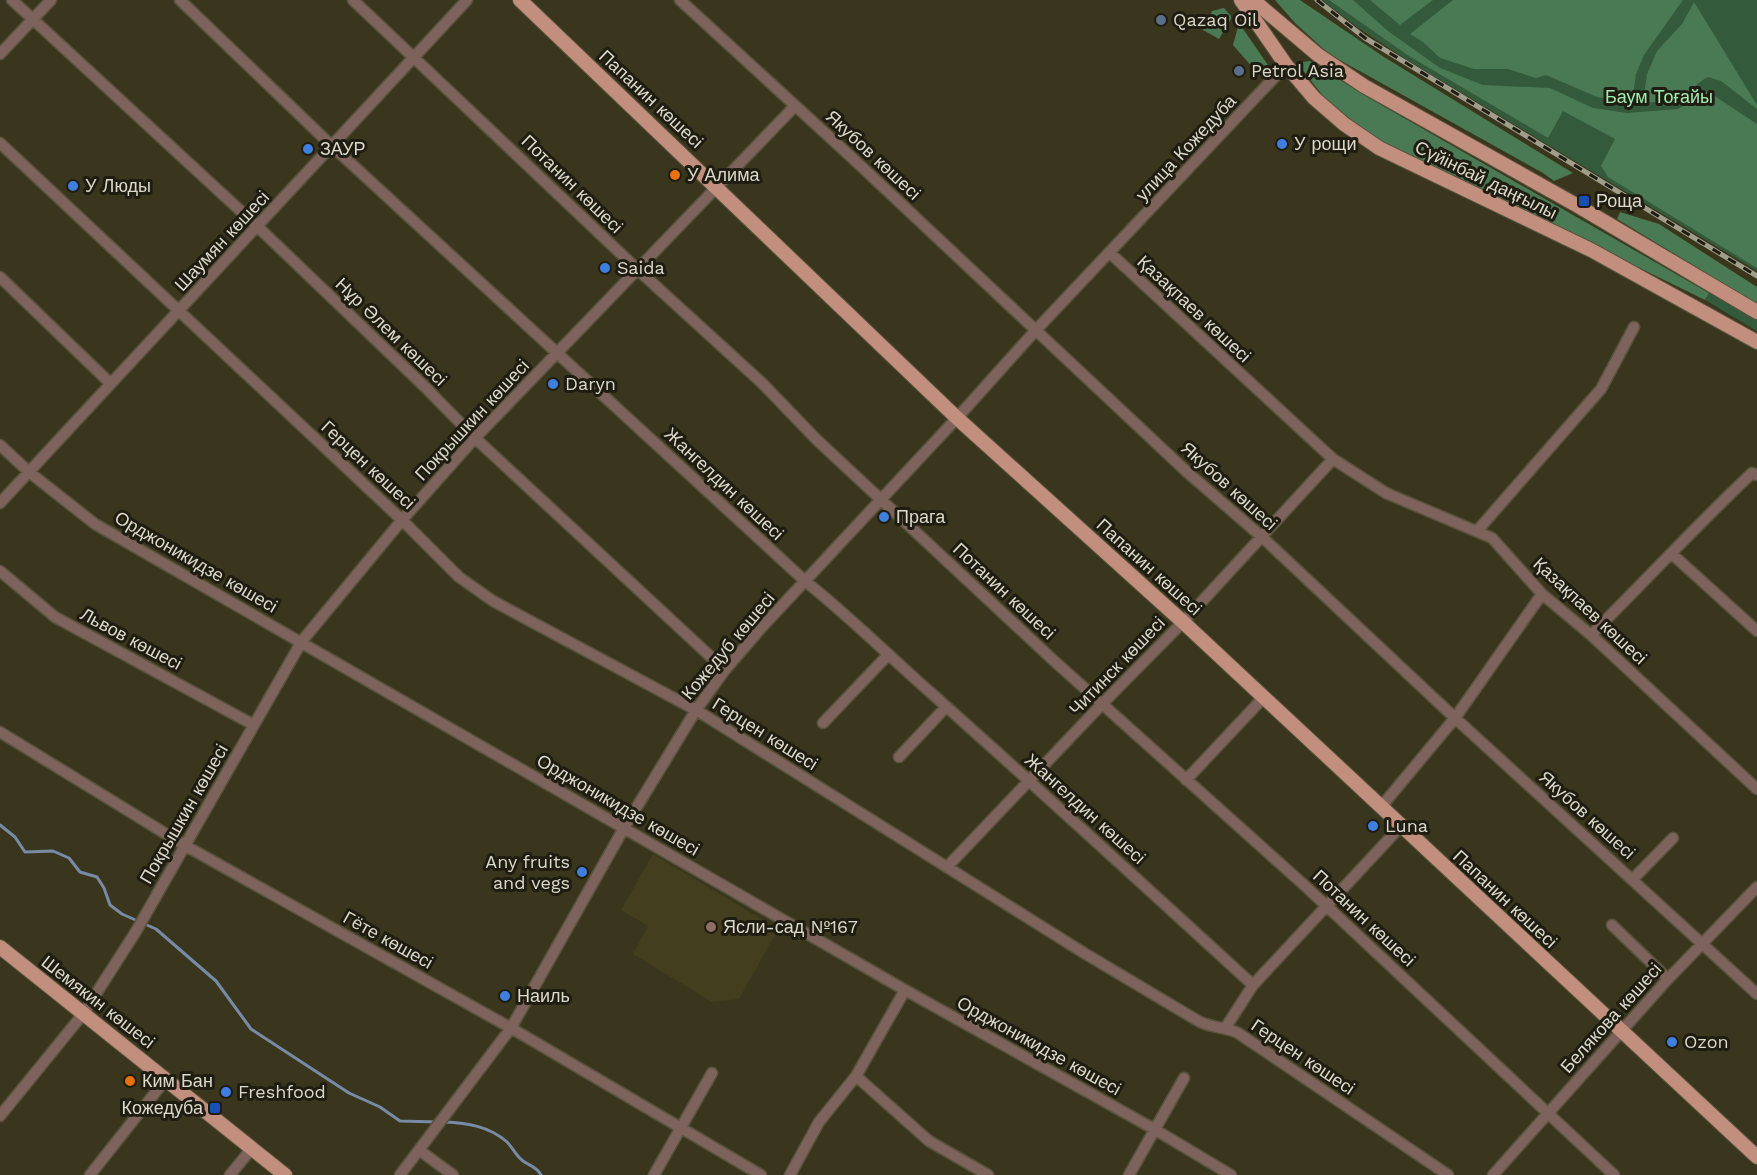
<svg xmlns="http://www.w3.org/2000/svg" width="1757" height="1175" font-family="'Work Sans',sans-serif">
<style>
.built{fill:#433e1d}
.green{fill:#345a3c}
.forest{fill:#497a53}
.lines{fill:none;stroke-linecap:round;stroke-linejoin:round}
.stream{stroke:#778ba7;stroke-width:3}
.minor-casing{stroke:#57533c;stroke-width:13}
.major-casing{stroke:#57533c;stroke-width:16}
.minor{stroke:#7d635b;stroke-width:10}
.major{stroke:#c28e7e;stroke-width:14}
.rail-casing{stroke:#a09e8b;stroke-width:5}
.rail{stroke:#1f1d12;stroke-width:3;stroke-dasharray:9;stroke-linecap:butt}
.service-dot{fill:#5c6f8a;stroke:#1f1d12;stroke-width:2}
.shop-dot{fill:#3f7fe0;stroke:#1f1d12;stroke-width:2}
.food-dot{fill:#e8710a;stroke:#1f1d12;stroke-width:2}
.transit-dot{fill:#1a4fb4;stroke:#1f1d12;stroke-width:2}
.education-dot{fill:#8d6e63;stroke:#1f1d12;stroke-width:2}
.labels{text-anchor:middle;stroke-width:6;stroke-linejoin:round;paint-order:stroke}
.poi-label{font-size:18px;fill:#dbd9ca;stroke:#1f1d12;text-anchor:start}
.park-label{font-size:18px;fill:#a1ebaf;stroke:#1f1d12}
.street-label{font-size:18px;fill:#dbd9ca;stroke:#1f1d12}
</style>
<rect width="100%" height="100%" fill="#3a361d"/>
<!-- built -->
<path class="built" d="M653,854L778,929L739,999L712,1002L633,954L648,926L621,910Z"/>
<!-- green -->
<path class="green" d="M1322,0H1757V271L1407,60L1357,27Z
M1709,293L1757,320V331L1705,300Z"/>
<!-- forest -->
<path class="forest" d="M1275,0H1300L1384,57L1573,173L1554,181L1543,173L1329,54L1295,23Z
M1329,0H1353L1388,31L1440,68L1483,85L1550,88L1593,108L1627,113L1678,109L1707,91L1757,124V268L1608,177L1601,166L1615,139L1563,111L1548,138L1409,56Z
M1370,0H1433L1400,25Z
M1453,0H1683L1644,55L1636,74L1632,103L1597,97L1546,75L1536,78L1508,69H1474L1440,58L1423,42L1410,34Z
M1694,2L1757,105V109L1721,81L1708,77C1698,82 1691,91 1681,96C1669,102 1655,102 1643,103L1647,74L1657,51L1682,24Z
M1224,8L1231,16V19L1219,39L1203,30L1212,11Z
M1239,23L1270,68L1260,76L1233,45Z
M1310,61L1364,95L1709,293L1705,300L1372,137L1324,97L1301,68L1303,62Z
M1620,212L1659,224L1757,287V304L1617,219Z"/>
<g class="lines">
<!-- stream -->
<path class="stream" d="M0,825L15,837L25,852L53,851L69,858L80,872L97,877L104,888L110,905L122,914L156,929L216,981L251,1029L349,1093L380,1107L400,1121L437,1122
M444,1122C467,1123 489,1126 507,1142C513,1148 516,1156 523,1161C530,1166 537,1167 541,1175"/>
<!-- minor casing -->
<g class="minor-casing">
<path id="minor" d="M12,0L258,227L426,388L475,438L725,670
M180,0L332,146L805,581C849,616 888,655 930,692C1039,789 1146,887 1253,985
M353,0L637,269L762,383L817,440L1052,659L1303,884L1614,1175
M680,0L848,154L1187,472L1262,537L1455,718L1757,994
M0,54L51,0
M0,143L402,520L459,577L493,601L696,710L1084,953L1200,1022C1213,1028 1225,1027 1238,1033L1448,1175
M1110,253L1333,459L1386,493L1492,538L1542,594L1591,635L1757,789
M0,277L110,383
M0,445L29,472L95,524L905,990L1154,1129L1231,1175
M0,503L467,0
M1477,531L1601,389L1634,327
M1672,554L1757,631
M0,571L55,617L254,725
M1591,635C1645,581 1697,525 1752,473L1757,475
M823,723L888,655
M0,732L184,845L511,1028L761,1175
M899,757L946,707
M1186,780L1264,697
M1381,807L1455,718L1542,594
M947,867L1102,704L1183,622L1333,459
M1633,879L1673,838
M1612,925L1668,979
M1226,1027L1253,985L1401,826
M856,1076L929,1141L988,1175
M0,1116L83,1014L135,933L302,641L402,520L475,438L795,106
M419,1150L453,1175
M90,1175L166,1079
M230,1175L252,1148
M400,1175L511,1028L624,828L696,710L725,670L762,627L957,418L1036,330L1286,65
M654,1175L712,1073
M790,1175L819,1122L856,1076L905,990
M1129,1175L1184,1078
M1493,1175L1668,979L1757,887"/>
</g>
<!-- major casing -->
<g class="major-casing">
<path id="major" d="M520,0L957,418L1183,622L1757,1157
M1241,0L1286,65L1314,98L1344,124L1379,148L1591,250L1757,342
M1253,0L1318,55L1364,86L1578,206L1757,312
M0,947L285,1175"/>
</g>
<!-- minor -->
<use href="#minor" class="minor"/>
<!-- major -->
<use href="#major" class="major"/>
<!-- rail casing -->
<g class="rail-casing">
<path id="rail" d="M1317,0L1365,38L1757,276"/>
</g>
<!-- rail -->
<use href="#rail" class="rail"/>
</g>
<!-- markers -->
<g class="service-dot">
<circle cx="1161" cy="20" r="6"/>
<circle cx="1239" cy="71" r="6"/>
</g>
<g class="shop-dot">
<circle cx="1282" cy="144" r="6"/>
<circle cx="308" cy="149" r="6"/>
<circle cx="73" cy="186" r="6"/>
<circle cx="605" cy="268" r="6"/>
<circle cx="553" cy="384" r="6"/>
<circle cx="884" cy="517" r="6"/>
<circle cx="1373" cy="826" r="6"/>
<circle cx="582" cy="872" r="6"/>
<circle cx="505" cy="996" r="6"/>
<circle cx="1672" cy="1042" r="6"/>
<circle cx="226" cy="1092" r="6"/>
</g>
<g class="food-dot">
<circle cx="675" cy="175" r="6"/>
<circle cx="130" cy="1081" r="6"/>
</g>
<g class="transit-dot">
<rect x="1578" y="195" width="12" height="12" rx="3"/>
<rect x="209" y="1102" width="12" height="12" rx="3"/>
</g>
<circle class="education-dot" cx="711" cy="927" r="6"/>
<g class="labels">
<!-- poi labels -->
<g class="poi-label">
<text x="1173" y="26">Qazaq Oil</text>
<text x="1251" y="77">Petrol Asia</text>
<text x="1294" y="150">У рощи</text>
<text x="320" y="155">ЗАУР</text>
<text x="687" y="181">У Алима</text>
<text x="85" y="192">У Люды</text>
<text x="1596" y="207">Роща</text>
<text x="617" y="274">Saida</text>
<text x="565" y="390">Daryn</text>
<text x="896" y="523">Прага</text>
<text x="1385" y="832">Luna</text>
<text x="570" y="868" text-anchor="end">Any fruits<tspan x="570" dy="21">and vegs</tspan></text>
<text x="723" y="933">Ясли-сад №167</text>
<text x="517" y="1002">Наиль</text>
<text x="1684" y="1048">Ozon</text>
<text x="142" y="1087">Ким Бан</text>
<text x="238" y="1098">Freshfood</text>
<text x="203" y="1114" text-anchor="end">Кожедуба</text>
</g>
<!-- park labels -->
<g class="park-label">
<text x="1659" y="103">Баум Тоғайы</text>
</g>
<!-- street labels -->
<g class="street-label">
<text transform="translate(651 99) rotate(43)" y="6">Папанин көшесі</text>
<text transform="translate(1186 148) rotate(-47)" y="6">улица Кожедуба</text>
<text transform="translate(873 155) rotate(43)" y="6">Якубов көшесі</text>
<text transform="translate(1486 180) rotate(26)" y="6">Сүйінбай даңғылы</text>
<text transform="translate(572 184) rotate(44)" y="6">Потанин көшесі</text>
<text transform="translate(222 241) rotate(-47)" y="6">Шаумян көшесі</text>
<text transform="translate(1194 309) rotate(43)" y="6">Қазақпаев көшесі</text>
<text transform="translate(391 332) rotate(44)" y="6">Нұр Әлем көшесі</text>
<text transform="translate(472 420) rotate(-47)" y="6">Покрышкин көшесі</text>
<text transform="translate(368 465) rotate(43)" y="6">Герцен көшесі</text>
<text transform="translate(724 484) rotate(43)" y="6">Жангелдин көшесі</text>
<text transform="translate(1229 486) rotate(42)" y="6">Якубов көшесі</text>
<text transform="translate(196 562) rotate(30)" y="6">Орджоникидзе көшесі</text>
<text transform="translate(1149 567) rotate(42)" y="6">Папанин көшесі</text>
<text transform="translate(1004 591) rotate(43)" y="6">Потанин көшесі</text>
<text transform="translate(1590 611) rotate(43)" y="6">Қазақпаев көшесі</text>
<text transform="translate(131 639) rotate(28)" y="6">Львов көшесі</text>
<text transform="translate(728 646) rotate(-50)" y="6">Кожедуб көшесі</text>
<text transform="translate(1117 666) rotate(-46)" y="6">Читинск көшесі</text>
<text transform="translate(765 734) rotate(32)" y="6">Герцен көшесі</text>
<text transform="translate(618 805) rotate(30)" y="6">Орджоникидзе көшесі</text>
<text transform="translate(1085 809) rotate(42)" y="6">Жангелдин көшесі</text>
<text transform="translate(184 814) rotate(-60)" y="6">Покрышкин көшесі</text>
<text transform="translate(1587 815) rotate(42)" y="6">Якубов көшесі</text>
<text transform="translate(1505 899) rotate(43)" y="6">Папанин көшесі</text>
<text transform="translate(1364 918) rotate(43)" y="6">Потанин көшесі</text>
<text transform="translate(388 940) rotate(29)" y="6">Гёте көшесі</text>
<text transform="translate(98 1002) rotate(38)" y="6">Шемякин көшесі</text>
<text transform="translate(1611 1018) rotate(-48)" y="6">Белякова көшесі</text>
<text transform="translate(1039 1046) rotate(29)" y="6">Орджоникидзе көшесі</text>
<text transform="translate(1303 1057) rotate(34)" y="6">Герцен көшесі</text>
</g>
</g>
</svg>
